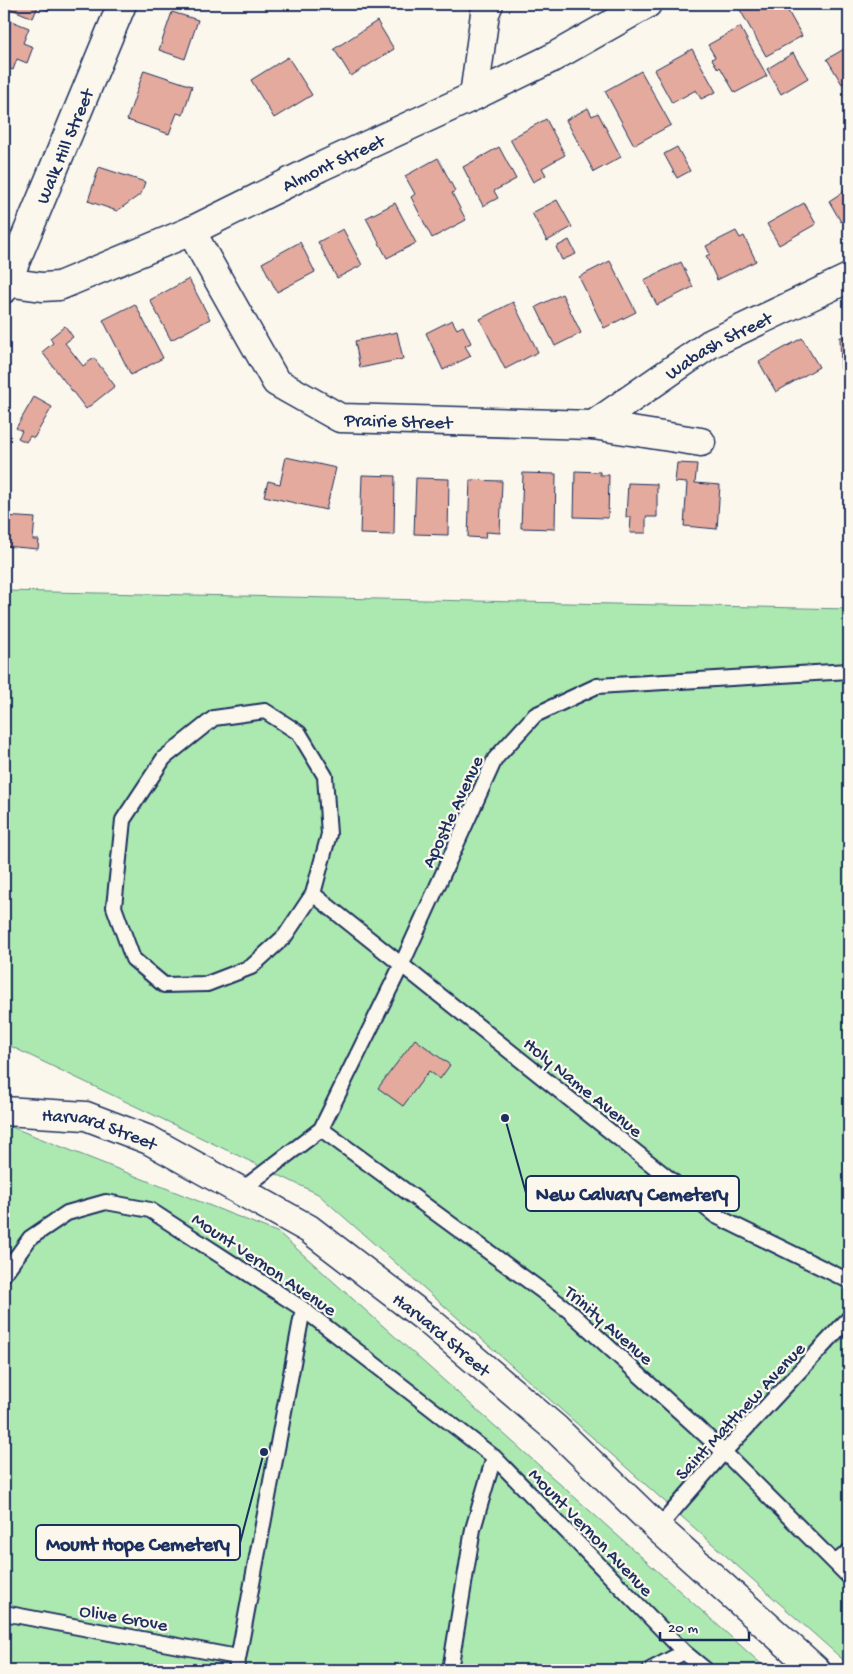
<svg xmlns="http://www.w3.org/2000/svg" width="853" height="1674" font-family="'Gochi Hand',sans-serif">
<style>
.green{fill:#ace9b0;stroke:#648c87}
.building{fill:#e3aa9d;stroke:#1b2f5e}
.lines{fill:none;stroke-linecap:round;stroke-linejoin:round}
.service-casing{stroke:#1b2f5e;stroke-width:18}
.minor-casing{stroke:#1b2f5e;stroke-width:31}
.tertiary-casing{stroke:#1b2f5e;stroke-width:31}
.secondary-casing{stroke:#1b2f5e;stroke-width:31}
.service{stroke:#fbf7ec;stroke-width:14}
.minor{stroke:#fbf7ec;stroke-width:28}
.tertiary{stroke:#fbf7ec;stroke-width:28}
.secondary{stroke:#fbf7ec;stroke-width:28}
.labels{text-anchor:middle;stroke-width:4.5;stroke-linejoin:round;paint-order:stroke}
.street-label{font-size:19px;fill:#1b2f5e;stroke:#fbf7ec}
.leader{fill:none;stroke:#1b2f5e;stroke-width:2}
.callout-dot{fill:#1b2f5e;stroke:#fbf7ec;stroke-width:2}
.callout{fill:#fbf7ec;stroke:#1b2f5e;stroke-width:2}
.callout-label{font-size:20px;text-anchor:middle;font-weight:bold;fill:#1b2f5e}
</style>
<rect width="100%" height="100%" fill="#fbf7ec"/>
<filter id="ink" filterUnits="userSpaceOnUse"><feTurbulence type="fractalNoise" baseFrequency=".02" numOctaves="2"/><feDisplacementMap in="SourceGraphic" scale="10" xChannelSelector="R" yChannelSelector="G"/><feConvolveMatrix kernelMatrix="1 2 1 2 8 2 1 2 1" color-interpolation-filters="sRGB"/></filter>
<g filter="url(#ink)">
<!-- green -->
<path class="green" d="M4,591L849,609V1665L318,1194L4,1043Z
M4,1124L279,1233L768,1670H4Z"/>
<!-- building -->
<path class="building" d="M4,4H50L48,10L38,6L33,18L4,6Z
M747,4H784L802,36L766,56L739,8Z
M172,12L198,20L185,59L159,50Z
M4,18L29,28L23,43L33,47L27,63L17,59L13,70L4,67Z
M377,21L394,49L351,76L334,49Z
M740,27L767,76L735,93L720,67L718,69L712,59L715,57L708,45Z
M692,49L716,92L701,99L696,90L672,103L654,70Z
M844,49L849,59V80L842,84L827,59Z
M793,53L808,78L781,94L767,69Z
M288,57L312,95L274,118L251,80Z
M144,70L192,86L183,115L177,113L169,134L127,120Z
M641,71L671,125L634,145L605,91Z
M4,104L11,107L4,122Z
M588,108L592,116L598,113L621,157L594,172L566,120Z
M546,119L565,155L542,168L546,175L533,182L510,139Z
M499,147L516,179L494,191L498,198L483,206L463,167Z
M677,147L690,171L677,178L664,154Z
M438,158L455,191L452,193L466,220L432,238L411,197L415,194L405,176Z
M99,167L145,182L141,194L117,211L88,201Z
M849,188V217L841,222L829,201Z
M557,200L572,227L547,241L532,213Z
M395,203L416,243L387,258L366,218Z
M804,203L816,224L779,245L767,224Z
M343,229L362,265L337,278L318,242Z
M736,231L740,238L744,236L756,261L717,280L706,256L710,254L706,246Z
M569,240L576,254L562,260L556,247Z
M300,242L315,272L277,292L262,263Z
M610,261L636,312L604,328L579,277Z
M681,262L693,287L657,305L644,280Z
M189,279L210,319L171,340L150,300Z
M562,294L581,333L555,346L536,307Z
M513,302L538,352L505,369L480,319Z
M135,304L163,358L131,375L103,320Z
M452,320L457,329L463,326L471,343L465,346L471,356L443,370L426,333Z
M65,326L73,337L65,343L83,366L94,358L115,386L86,409L42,352L53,343L50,338Z
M397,332L403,359L360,368L355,341Z
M840,337H849V369H841Z
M802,338L819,367L776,392L759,362Z
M34,397L52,407L34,438L30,436L26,442L18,438L22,431L16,428Z
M286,457L336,468L326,510L264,496L268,481L280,484Z
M677,463L697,464L695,483L720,485L717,529L684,526L687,483L675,482Z
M575,471L600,472V475H609L608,518L574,517Z
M523,473L556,474L555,529L521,528Z
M362,475L395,476L394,535L360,534Z
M416,478L449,479L448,535L414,534Z
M470,480L502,481L500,533L486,532L485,538L468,537Z
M628,483L657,484V517H646V533H630L631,517H626Z
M4,516L35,518L33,540H39L38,549L4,546Z
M415,1039L450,1065L440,1079L429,1071L403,1106L378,1088Z"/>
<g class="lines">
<!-- service casing -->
<g class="service-casing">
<path id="service" d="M265,711L299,733L325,776L329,834L313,894L285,936L251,967L207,984L164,985L133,959L114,907L123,820L164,758L214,718Z
M313,894L716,1216L849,1281
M321,1129L568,1310L724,1452L849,1577
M240,1191L321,1129L402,964L495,759L535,715L597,686L849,671
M4,1274L30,1238L67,1213L106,1202L150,1210L303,1309L494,1457L684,1652L706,1670
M658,1528L724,1452L849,1318
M835,1563L849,1551
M4,1613L237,1657
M236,1670L303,1309
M450,1670L473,1529L494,1457
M650,1670L684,1652"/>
</g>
<!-- minor casing -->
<g class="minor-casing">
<g id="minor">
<path d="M474,96L485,13L489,4"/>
<path id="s1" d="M191,231L276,382L340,418L593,425L701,442"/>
<path id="s2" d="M593,425L710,344L849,278"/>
</g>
</g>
<!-- tertiary casing -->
<g class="tertiary-casing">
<g id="tertiary">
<path id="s3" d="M6,282L42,287L59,286L191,231L320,167L474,96L550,59L647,4"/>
</g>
</g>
<!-- secondary casing -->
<g class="secondary-casing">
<g id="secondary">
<path id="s4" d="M4,289L122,4"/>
<path id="s5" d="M4,1111L86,1116L149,1140L309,1229L428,1320L556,1429L658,1528L816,1670"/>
</g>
</g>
<!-- service -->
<use href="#service" class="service"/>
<!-- minor -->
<use href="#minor" class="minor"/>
<!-- tertiary -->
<use href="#tertiary" class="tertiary"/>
<!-- secondary -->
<use href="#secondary" class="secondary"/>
</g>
</g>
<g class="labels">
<!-- street labels -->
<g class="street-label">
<text dy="7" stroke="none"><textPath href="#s4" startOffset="155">Walk Hill Street</textPath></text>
<text dy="7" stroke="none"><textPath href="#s3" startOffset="354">Almont Street</textPath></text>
<text dy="7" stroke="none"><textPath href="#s2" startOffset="149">Wabash Street</textPath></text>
<text dy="7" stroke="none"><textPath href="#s1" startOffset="305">Prairie Street</textPath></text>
<text transform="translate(451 811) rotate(-65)" y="7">Apostle Avenue</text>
<text transform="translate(584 1086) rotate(39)" y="7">Holy Name Avenue</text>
<text dy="7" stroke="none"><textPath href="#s5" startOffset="98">Harvard Street</textPath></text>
<text transform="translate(265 1263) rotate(34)" y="7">Mount Vernon Avenue</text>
<text transform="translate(610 1324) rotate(41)" y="7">Trinity Avenue</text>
<text dy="7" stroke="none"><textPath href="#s5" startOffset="502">Harvard Street</textPath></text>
<text transform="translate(739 1410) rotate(-47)" y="7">Saint Matthew Avenue</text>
<text transform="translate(592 1531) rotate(46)" y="7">Mount Vernon Avenue</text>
<text transform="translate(124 1616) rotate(10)" y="7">Olive Grove</text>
</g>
</g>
<!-- callouts -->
<path class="leader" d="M505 1118L526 1193M264 1452L240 1543"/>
<g class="callout-dot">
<circle cx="505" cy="1118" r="5"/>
<circle cx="264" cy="1452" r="5"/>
</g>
<g class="callout">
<rect x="526" y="1176" width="213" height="35" rx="5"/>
<rect x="36" y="1525" width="204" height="35" rx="5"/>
</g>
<g class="callout-label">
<text x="632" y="1200">New Calvary Cemetery</text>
<text x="138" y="1550">Mount Hope Cemetery</text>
</g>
<!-- margin -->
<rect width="853" height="1674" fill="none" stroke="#fbf7ec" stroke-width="20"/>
<rect x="10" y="10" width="833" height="1654" fill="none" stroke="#1b2f5e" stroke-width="2" filter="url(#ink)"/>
<!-- scale -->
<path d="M660 1632v8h89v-8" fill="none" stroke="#1b2f5e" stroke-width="2.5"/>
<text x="668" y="1632" font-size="15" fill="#1b2f5e" stroke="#fbf7ec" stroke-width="4" paint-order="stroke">20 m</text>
</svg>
